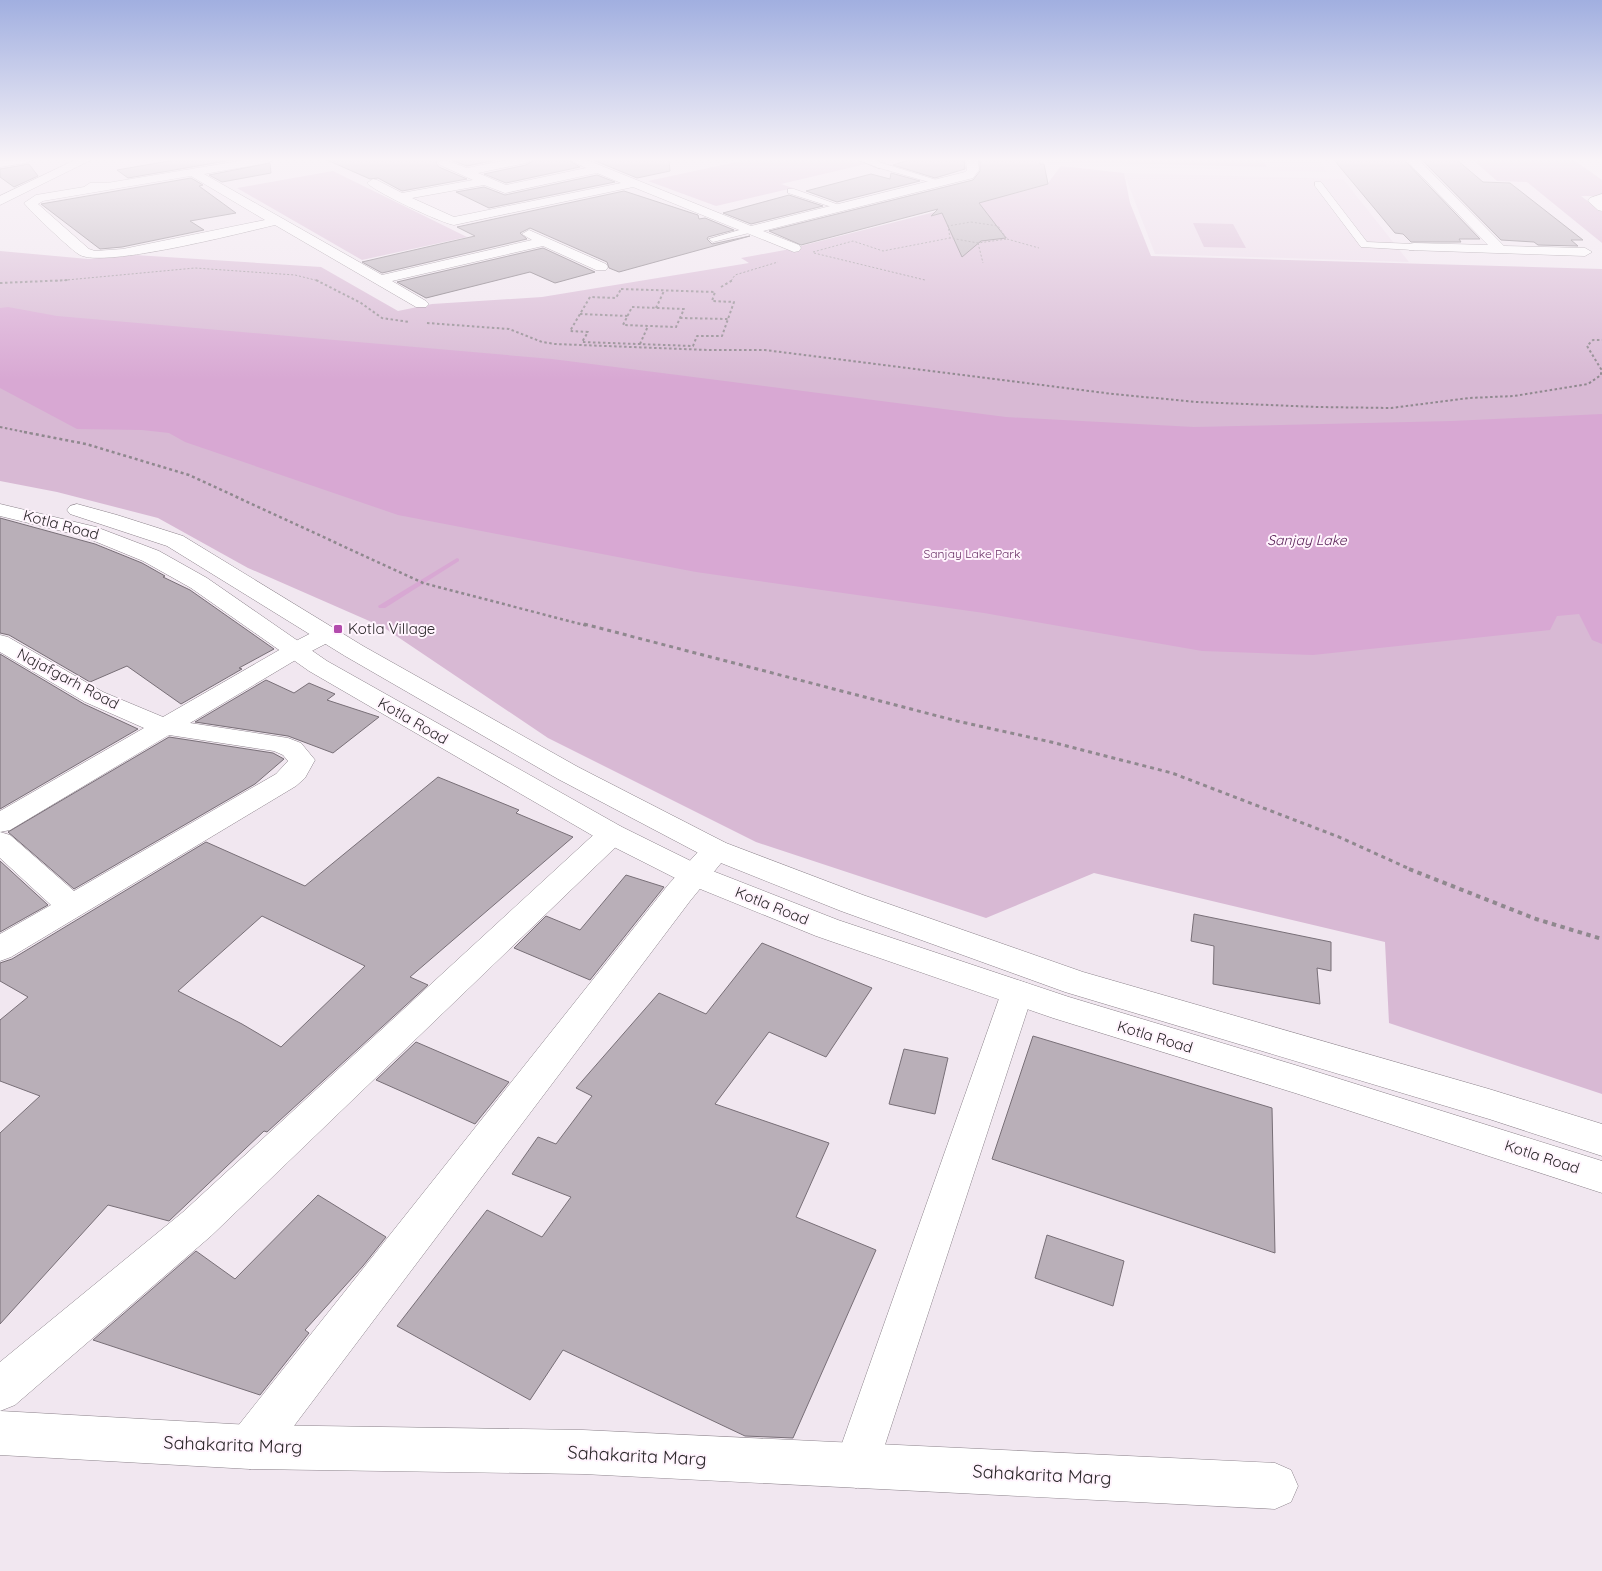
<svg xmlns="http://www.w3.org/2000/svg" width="1602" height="1571" font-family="Quicksand,sans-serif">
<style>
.built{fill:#ebdae9}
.green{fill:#d8b9d4}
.water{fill:#d8a8d3}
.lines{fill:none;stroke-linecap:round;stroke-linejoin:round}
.stream{fill:#d8a8d3;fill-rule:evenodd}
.building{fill:#b9afb8;stroke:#786f77;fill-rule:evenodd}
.service-casing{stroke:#8c838b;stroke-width:1}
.pedestrian-casing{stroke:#8c838b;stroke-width:2}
.minor-casing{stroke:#8c838b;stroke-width:1}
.tertiary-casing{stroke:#8c838b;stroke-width:1}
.secondary-casing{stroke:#8c838b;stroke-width:1}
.path-far4{stroke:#8f888e;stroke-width:1;stroke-dasharray:2 2;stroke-linecap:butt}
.path-far3{stroke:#8f888e;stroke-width:2;stroke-dasharray:2.5 2.5;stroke-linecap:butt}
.path-far2{stroke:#8f888e;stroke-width:2.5;stroke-dasharray:3 3;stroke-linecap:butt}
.path-far1{stroke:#8f888e;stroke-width:3;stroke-dasharray:4 4;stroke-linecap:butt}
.path{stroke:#8f888e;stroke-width:4;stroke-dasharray:4.5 4.5;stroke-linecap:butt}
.service{fill:#fff;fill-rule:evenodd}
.pedestrian{fill:#fff;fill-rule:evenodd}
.minor{fill:#fff;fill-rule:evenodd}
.tertiary{fill:#fff;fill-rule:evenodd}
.secondary{fill:#fff;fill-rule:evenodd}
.poi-dot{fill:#b34bad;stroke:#fff4fd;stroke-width:2}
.labels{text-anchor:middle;stroke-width:4;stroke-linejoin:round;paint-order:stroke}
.far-park-label{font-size:12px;fill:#692f65;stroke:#fff4fd}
.far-water-label{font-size:14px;font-style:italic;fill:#5c2459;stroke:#fff4fd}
.street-label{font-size:15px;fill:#2b272a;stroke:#fff4fd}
.poi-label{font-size:15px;fill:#2b272a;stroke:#fff4fd;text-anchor:start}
.near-street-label{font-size:18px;fill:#2b272a;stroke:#fff4fd}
</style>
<rect width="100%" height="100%" fill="#f1e7f0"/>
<!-- built -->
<path class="built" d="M1048,160H1318L1327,172L1049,165Z
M1124,173L1343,179L1409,262L1155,254Z"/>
<!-- green -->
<path class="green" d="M746,160H883L781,184L793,188L716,206L648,181Z
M1073,160H1263L1267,167L1073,162Z
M1473,160H1574L1602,180V196H1581L1602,212V243L1527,182L1497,181Z
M1061,166L1124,173L1130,203L1151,256L1602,269V1094L1389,1023L1385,942L1094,873L986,918L756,842L548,738L383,627L248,568L158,518L57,492L0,481V251L88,259L135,255L321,267L398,311L432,304L542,297L749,263L741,258L785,250L1048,183Z
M333,171L467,237L362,260L237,188Z
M1193,223L1233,224L1246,248L1204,247Z"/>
<!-- water -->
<path class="water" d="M8,307L57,316L552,359L1006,417L1194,427L1452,421L1602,414V644L1592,640L1579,614L1557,616L1550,630L1313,655L1202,651L984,613L696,572L398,515L185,442L169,433L142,430L77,429L0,388V308Z"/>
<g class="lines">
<!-- stream -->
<path class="stream" d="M457,558L459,559V561L385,608H379L378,606Z"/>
</g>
<!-- building -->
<path class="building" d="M175,160H232L128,178L117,170Z
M327,160H438L436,163L439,167L467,179L402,191L378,178L370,179Z
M451,160H496L467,166Z
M534,160H568L580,167L506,183L484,174L526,165Z
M593,160H669L670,171L637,178Z
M909,160H964L965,169L935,178L893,165Z
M980,160H1039L1040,164H1044L1048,184L979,203L1006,238L981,241L962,257L942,213L931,216L938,209L801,245L769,231L973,180L980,171Z
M1334,160H1404L1480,239H1459L1461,242H1411L1403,234L1395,233Z
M1422,160H1457L1483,182L1510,183L1583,240H1571L1578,246L1538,245L1534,242L1501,240Z
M270,163L271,173L222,182L209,175Z
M29,164L38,176L14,187L0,177V169Z
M891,173L920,181L837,202L806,191L871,174L890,179Z
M597,175L615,182L489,208L456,192L484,187L505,195Z
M191,178L203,185L199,186L236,213L190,221L204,230L122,247L100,249L41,204Z
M624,191L698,215L699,219L705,218L734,230L708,237L707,239L712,244L750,236L619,272L609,268L607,262L530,228L520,233L527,239L382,273L362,262L475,236L457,227Z
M789,195L823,206L751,224L723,213Z
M543,248L595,272L555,283L530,272L426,298L397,282Z
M0,518L95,544L142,563L165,576L163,577L190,590L274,649L239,668L242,669L181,704L127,666L90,682L9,635L0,633Z
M0,654L84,704L138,729L0,809Z
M266,680L294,693L309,683L335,694L327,700L379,717L333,753L288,736L195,722Z
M169,737L273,753L284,759L255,784L74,889L8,832Z
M438,777L519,810L516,813L573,837L410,977L428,985L267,1132L264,1131L169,1221L108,1205L0,1324V1133L40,1096L0,1081V1020L28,997L0,981V963L12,959L206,842L305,886ZM262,916L365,966L281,1047L242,1024L178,991Z
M0,861L48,905L0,932Z
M626,875L664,887L590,980L514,948L546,916L580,930Z
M1194,914L1331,942V971L1317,968L1320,1004L1213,984L1214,946L1191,941Z
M762,943L872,988L826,1057L769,1032L715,1104L829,1143L796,1217L876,1250L793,1438L745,1436L563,1350L530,1400L397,1326L487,1210L542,1237L571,1197L512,1174L538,1137L556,1144L592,1096L576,1088L659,993L706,1014Z
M1033,1036L1272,1108L1275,1253L992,1159Z
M416,1042L509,1082L475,1124L376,1080Z
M904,1049L948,1058L935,1114L889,1104Z
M318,1195L386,1237L363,1266L305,1330L309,1333L260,1395L93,1340L196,1251L235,1279Z
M1047,1235L1124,1261L1113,1306L1035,1278Z"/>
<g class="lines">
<!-- service casing -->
<g class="service-casing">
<path id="service" d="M876,163H882L943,182L936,184L876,167Z
M1315,182H1321L1367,242L1414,244L1418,247L1414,250L1361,247L1315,186Z
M788,189H794L842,206L835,208L788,193Z
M750,227L754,230L753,232L713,242L709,239Z"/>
</g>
<!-- pedestrian casing -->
<g class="pedestrian-casing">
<path id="pedestrian" d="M859,160H876L885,165L879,168Z"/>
</g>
<!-- minor casing -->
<g class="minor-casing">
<path id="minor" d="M32,160L26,163L0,167V161Z
M75,160H91L0,205V196Z
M245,160H273L267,163L204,174L382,275L532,240L522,234L529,230L606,264L608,267L606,270H596L543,246L392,281L426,301L429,304L426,307H416L275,225C241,233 105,268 80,255C72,251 30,211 24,203L36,195L84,187L90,183H107ZM191,176L265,220L123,249L95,251L89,249L38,204L43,201Z
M507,160H532L526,163L478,173L506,185L586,168L570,160H587L751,226L965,172L967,170L966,160H978L979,170L973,178L763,231L799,245L801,248L799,251L794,252L633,187L454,225C441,223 375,192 367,183L373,179L377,180L402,193L473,180L440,165L438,163L440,161H448L467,168ZM597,173L621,183L454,217L412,198L484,185L505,193Z
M1406,160H1419L1504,246L1585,248L1592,252L1585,256L1409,250L1407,247L1409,244L1414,243L1488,245Z
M1602,194V211L1598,210L1588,201L1590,198Z
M327,627L335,629L339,634L335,639L304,655L190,723L288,738L301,743L315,760L305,778L296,786L11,957L0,961V934L51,905L0,858V811L144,728L85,702L0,652V635L8,637L103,692L163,717L288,645L319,629ZM169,735L274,751L283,755L288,761L276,774L74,891L10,835L0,832L10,830Z
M612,824L622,827L626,834L622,841L211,1236L15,1405L0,1411V1362L183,1212L602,827Z
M716,840L726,843L731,850L726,857L690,901L266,1463L250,1469L234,1463L228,1447L234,1431L668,885L706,843Z
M1017,980L1029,984L1033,993L878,1466L872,1482L856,1488L840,1482L834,1466L1001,993L1005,984Z"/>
</g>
<!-- tertiary casing -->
<g class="tertiary-casing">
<path id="tertiary" d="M0,1411L250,1425L583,1430L1275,1463L1291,1470L1298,1486L1291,1502L1275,1509L583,1474L250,1469L0,1455Z"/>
</g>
<!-- secondary casing -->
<g class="secondary-casing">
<path id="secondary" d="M0,504L96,527L159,551L207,578L327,661L622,827L705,868L838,920L1069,997L1295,1065L1602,1161V1193L1295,1093L1053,1018L816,936L683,882L602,841L309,671L191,588L143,561L82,536L0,516Z
M77,504L117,515L183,536L363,646L578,767L726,843L863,895L1083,972L1489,1089L1602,1124V1156L1489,1119L1065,992L841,911L706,857L558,779L345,656L167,546L70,514L67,510L70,506Z"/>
</g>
<!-- path-far4 -->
<path class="path-far4" d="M971,222L998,226L1007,239L978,243L950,238L948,226Z
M1007,239L1039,248
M978,243L983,263
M813,252L853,241L883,251L950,238
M814,253L925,280
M56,281L195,268L295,275L319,281
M731,281L735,275L778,262"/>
<!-- path-far3 -->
<path class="path-far3" d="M316,280L361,303L382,318L409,322
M0,283L70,280
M721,287L733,280
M621,289L715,292L712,301L734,302L722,336H697L693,346L582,342L588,332L570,331L590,297L616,298Z
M632,307L684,309L676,327L623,325Z
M656,308L664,291
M580,314L628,316
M680,318L728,319
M427,323L509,329L542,342L555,344L708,350H765L1113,394L1197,402L1318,407L1391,408L1469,398L1514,396L1588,384L1601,375V369L1587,346L1593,340H1602
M640,344L648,326
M0,427L30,433"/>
<!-- path-far2 -->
<path class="path-far2" d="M24,432L86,444L189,475L423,583L588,626"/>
<!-- path-far1 -->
<path class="path-far1" d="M584,624L957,721L1051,742L1172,773L1339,837L1412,870"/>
<!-- path -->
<path class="path" d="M1409,869L1536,919L1602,939"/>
<!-- service -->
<use href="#service" class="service"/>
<!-- pedestrian -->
<use href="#pedestrian" class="pedestrian"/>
<!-- minor -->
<use href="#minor" class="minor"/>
<!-- tertiary -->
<use href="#tertiary" class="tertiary"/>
<!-- secondary -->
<use href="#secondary" class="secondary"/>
</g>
<!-- sky -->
<linearGradient id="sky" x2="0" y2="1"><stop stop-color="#a1afe0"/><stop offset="0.42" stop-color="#f9f4f8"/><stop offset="1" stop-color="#f9f4f8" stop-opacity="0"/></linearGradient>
<rect width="1602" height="380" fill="url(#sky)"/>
<!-- markers -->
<rect class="poi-dot" x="333" y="624" width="10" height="10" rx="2.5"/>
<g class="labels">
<!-- far-park labels -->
<g class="far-park-label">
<text x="972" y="558">Sanjay Lake Park</text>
</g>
<!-- far-water labels -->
<g class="far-water-label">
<text x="1307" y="545">Sanjay Lake</text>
</g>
<!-- street labels -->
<g class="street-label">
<text transform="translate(61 525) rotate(15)" y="5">Kotla Road</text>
<text transform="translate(68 679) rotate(28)" y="5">Najafgarh Road</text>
<text transform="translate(413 721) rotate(30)" y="5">Kotla Road</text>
<text transform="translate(772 906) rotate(22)" y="5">Kotla Road</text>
<text transform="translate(1155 1037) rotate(17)" y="5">Kotla Road</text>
<text transform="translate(1542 1157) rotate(18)" y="5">Kotla Road</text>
</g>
<!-- poi labels -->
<g class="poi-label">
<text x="348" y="634">Kotla Village</text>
</g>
<!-- near-street labels -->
<g class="near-street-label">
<text transform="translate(233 1445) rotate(2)" y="6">Sahakarita Marg</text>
<text transform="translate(637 1456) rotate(3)" y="6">Sahakarita Marg</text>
<text transform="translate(1042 1475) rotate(3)" y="6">Sahakarita Marg</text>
</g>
</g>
</svg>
